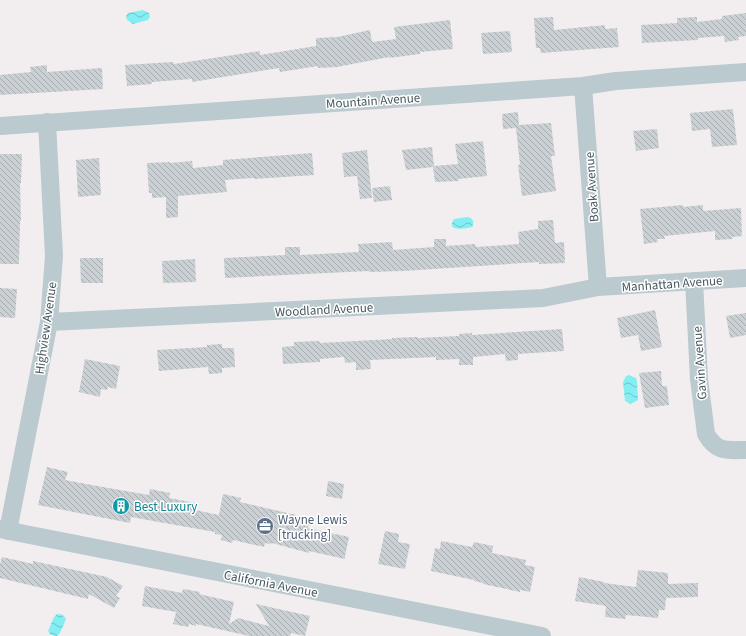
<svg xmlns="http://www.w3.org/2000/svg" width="746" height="636" font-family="'Source Sans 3',sans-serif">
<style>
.water{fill:url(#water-waves)}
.building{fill:url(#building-back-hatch)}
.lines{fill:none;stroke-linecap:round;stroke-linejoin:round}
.minor{stroke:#bbcacf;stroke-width:18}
.labels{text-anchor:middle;stroke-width:3;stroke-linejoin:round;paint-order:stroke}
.street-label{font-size:13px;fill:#45575e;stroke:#fff}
.culture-label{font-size:13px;fill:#0d838f;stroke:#fff;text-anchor:start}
.service-label{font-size:13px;fill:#4e5e75;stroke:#fff;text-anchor:start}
</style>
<defs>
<pattern id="water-waves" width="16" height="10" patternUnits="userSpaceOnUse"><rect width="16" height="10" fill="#84eff2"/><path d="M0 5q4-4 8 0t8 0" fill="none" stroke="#6ec4c7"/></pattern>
<pattern id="building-back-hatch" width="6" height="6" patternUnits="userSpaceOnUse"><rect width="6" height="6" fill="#cad0d4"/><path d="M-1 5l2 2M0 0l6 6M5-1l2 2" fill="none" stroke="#a6acaf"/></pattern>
</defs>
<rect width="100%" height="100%" fill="#f2eeef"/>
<!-- water -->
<path class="water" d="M143,10L149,13L150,17L148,20L133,24L127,20L126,16L128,13Z
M467,217C473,218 475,222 472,227C465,229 445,232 454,219Z
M629,375L636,378L637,381L638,400L631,404L625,401L623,382L626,376Z
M57,614C62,614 64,615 66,619L60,633L57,636C52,636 50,635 48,631L54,617Z"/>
<!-- building -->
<path class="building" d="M746,13V36L738,37L739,40L725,42L724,36L698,38V40L642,43L641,25L677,23V18L697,17V22L722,19V16Z
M553,17L554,30L605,25V29L617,28L619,47L541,53L540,48H536L534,18Z
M450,20L453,49L420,52V54L389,58V57L337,67L318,68V66L280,72L279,68L192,82V79L152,82V84L127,86L125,65L173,62L174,64L260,51V55L316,46V38L337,37L370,30L372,42L396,39L394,27Z
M510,31L512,52L483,54L481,33Z
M47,65V72L102,68L103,89L0,95V75L31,72L30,67Z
M733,109L737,145L712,147L710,129L692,131L690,113Z
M518,112L519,125L551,123L555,156H551L556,191L522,196L518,165H520L516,128L503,129L502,114Z
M657,129L659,148L636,151L633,131Z
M483,141L487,176L458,179L459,181L435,182L433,167L406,170L402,150L432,147L434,166L458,164L455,144Z
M367,150L372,198L360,199L357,176L344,177L342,153Z
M312,153L314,175L254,179V178L225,180L227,192L178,196V217L166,218V197L152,198V193H149L147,163L170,162V163L192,161L193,168L223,165V160Z
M0,154H22L21,183H20L21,221H20L19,264H0Z
M99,158L101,195L78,197L76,160Z
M390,186L392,200L374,202L372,188Z
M683,205V207L703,205V211L741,208L742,236L732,237L733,239L715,240V231L664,236L665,239H657L658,242L644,244L640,209Z
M553,220L555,243L564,242L565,263L539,264V262L403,271L369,272V271L225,278L224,258L285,255V247H300V255L359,252L358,244L392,242L393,250L434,247V239H446V246L475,244L476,247L519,244L518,232L538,229V221Z
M80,258H103V283H81Z
M195,259L196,282L163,283L162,261Z
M0,288L17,289L15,318L0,317Z
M655,310L662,347L641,351L638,335L621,338L617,318Z
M746,313V335L730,338L726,316Z
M562,329L564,351L518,354V360L506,361L505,354L473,357V365H459V359L436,360V357L370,360L371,369L356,370V362L345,363L344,357L320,359V362L283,364L282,347L294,346V342L319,341L320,343L392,339V338L418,337V338L459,336V334L472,333V335Z
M222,344V348H234L235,367L222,368V373L209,374L208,367L159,371L157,350L207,347V345Z
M85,359L120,366L116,389L108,387L107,390L101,389L100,397L79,392Z
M661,371L662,386H667L669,405L645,408L639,373Z
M47,467L68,472L65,480L97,486L149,495L150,489L170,493L169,498L196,503L195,510L219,515L223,494L241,498L240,502L296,515L295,520L309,524L308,528L349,537L345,556V559L309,551V553L272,543L271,544L265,543L264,547L233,540L232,543L221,540L222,535L215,534V532L131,517L130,523L38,505Z
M328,481L344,484L342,499L326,496Z
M385,531L399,534L398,542L410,544L405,569L378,564Z
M441,541L472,547L474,542L493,546L492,553L526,560L525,565L535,567L530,592L520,590V592L483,584V583L474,581V580L431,571L435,548L440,549Z
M2,557L33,564V561L107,577L123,586L116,596L120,598L114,608L89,594L88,599L0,578V564Z
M638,570L668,573V584L698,583V597L666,598L665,610H659L658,618L626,615L625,619L605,617L606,606L575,601L579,577L604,582V583L636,587Z
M145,586L182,593L183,589L200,592L199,594L234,602L229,624L238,618L269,626L256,604L310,616L305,636L291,633L290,636H249L196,624V626L189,624L188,627L173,624L176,612L142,606Z"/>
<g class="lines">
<!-- minor -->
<path class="minor" d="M583,86L598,287
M0,126L583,86L616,81L746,72
M694,281L699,379L706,434C717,453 727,450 746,450
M49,322L543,298L598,287L746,278
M0,529L542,636
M8,531L49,322L54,256L47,122"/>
</g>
<!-- icons -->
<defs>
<g id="building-disc" transform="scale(0.9)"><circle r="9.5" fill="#0f9aa8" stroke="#fff"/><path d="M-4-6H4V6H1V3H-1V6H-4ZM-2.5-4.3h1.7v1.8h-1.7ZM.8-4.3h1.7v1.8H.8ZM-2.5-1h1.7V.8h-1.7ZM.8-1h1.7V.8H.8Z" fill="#fff"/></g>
<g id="office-disc" transform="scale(0.9)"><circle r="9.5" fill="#5c6f8a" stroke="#fff"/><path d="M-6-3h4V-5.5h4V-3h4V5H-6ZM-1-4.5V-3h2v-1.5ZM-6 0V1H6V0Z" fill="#fff"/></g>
</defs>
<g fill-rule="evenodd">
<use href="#building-disc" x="121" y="506"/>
<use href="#office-disc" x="265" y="526"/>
</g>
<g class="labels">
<!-- street labels -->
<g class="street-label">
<text transform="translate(373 100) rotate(-4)" y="5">Mountain Avenue</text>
<text transform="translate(591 187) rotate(-94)" y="5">Boak Avenue</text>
<text transform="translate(672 283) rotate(-4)" y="5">Manhattan Avenue</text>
<text transform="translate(324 309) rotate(-3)" y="5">Woodland Avenue</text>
<text transform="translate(45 328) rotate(-82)" y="5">Highview Avenue</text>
<text transform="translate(699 363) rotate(-94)" y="5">Gavin Avenue</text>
<text transform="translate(271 583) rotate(11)" y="5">California Avenue</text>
</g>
<!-- culture labels -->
<g class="culture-label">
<text x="134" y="511">Best Luxury</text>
</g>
<!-- service labels -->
<g class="service-label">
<text x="278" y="524">Wayne Lewis<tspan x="278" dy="15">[trucking]</tspan></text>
</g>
</g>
</svg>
